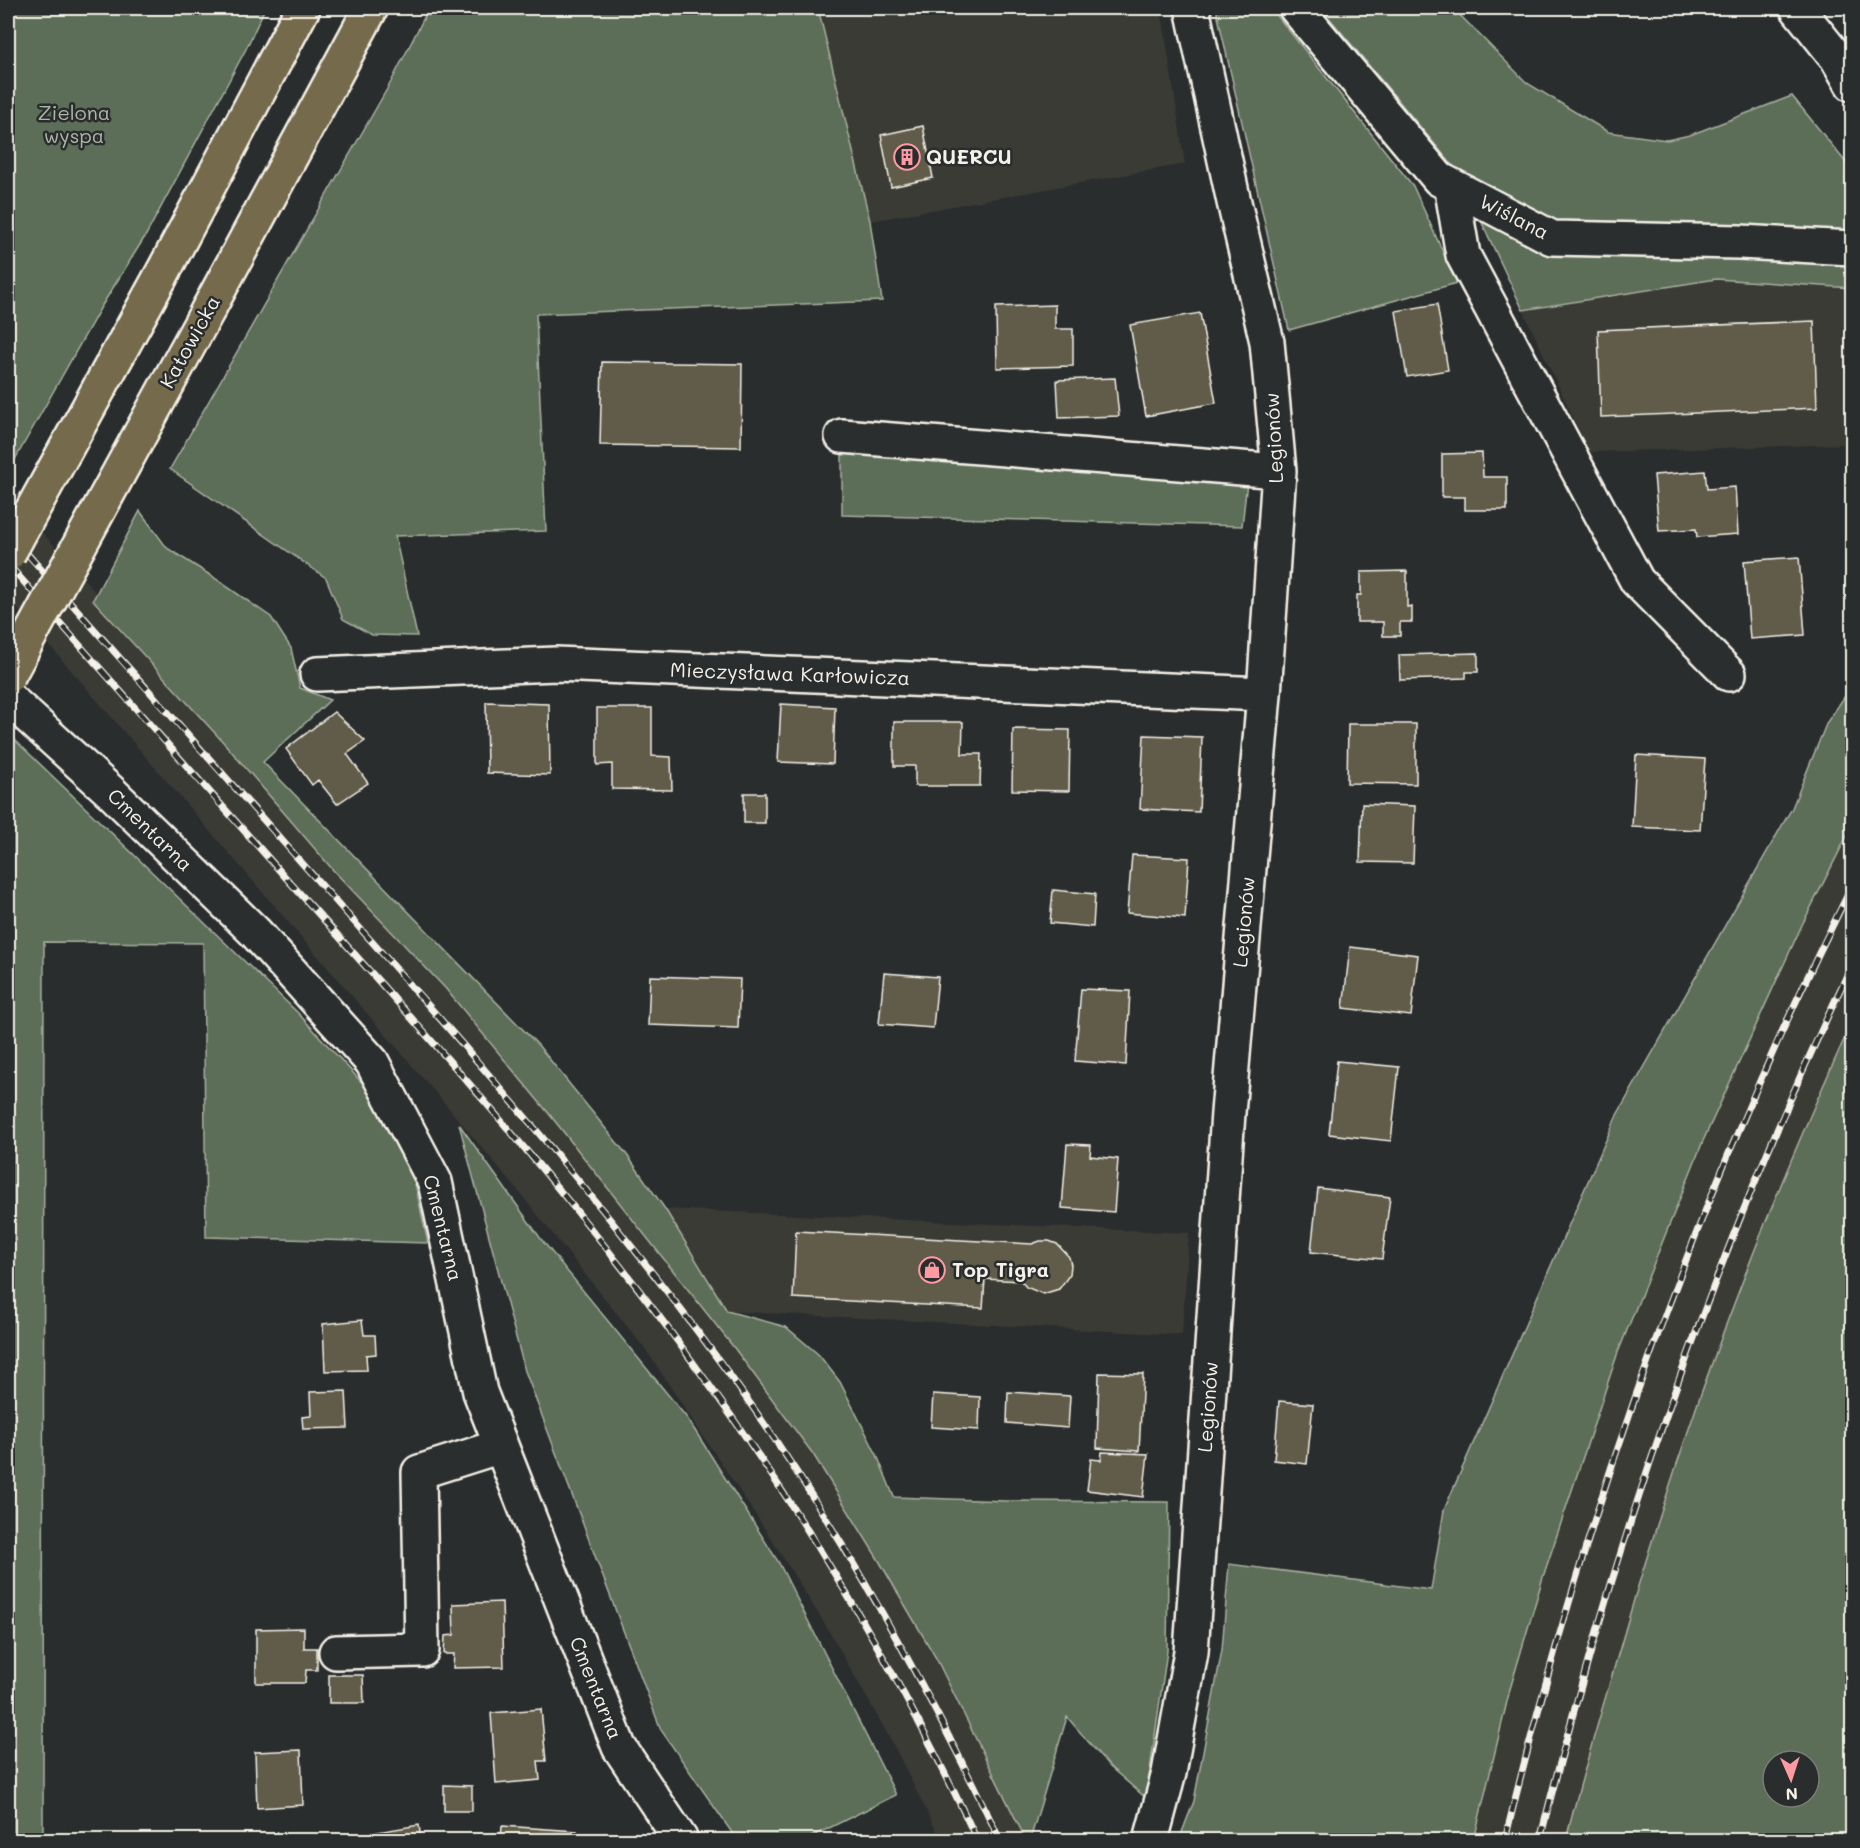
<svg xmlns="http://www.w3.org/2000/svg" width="1860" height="1848" font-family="Mali,sans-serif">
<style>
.built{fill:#3a3b36}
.green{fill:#5c6e58;stroke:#a8b0a0;stroke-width:1.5;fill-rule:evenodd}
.building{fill:#615b4a;stroke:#f4f1e8;stroke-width:1.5}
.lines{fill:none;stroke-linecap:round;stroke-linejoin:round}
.minor-casing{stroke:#f4f1e8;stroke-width:38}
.major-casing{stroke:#f4f1e8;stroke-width:38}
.minor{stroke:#2a2d2e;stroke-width:33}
.major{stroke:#756b4b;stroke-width:33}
.rail-casing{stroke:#f4f1e8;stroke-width:7}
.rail{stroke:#2a2d2e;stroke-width:4.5;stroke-dasharray:14;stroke-linecap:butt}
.major-bridge-casing{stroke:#f4f1e8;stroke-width:38;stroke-linecap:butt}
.major-bridge{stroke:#756b4b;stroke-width:33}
.labels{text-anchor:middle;stroke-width:5;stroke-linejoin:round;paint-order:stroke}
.park-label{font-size:20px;fill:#b0b6a7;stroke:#2a2d2e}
.poi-label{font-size:20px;font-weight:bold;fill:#f4f1e8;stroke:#2a2d2e;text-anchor:start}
.street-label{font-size:20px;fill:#f4f1e8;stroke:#2a2d2e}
</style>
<rect width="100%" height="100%" fill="#2a2d2e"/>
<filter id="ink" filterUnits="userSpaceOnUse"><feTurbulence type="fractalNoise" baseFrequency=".0167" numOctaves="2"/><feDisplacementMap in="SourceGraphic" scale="12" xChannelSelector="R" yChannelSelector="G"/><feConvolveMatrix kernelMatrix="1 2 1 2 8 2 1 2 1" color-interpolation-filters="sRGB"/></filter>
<g filter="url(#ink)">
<!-- built -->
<path class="built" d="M818,8H1161L1185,164L870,221Z
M1716,279L1852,288V444L1589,452L1523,310Z
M8,494L498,1044L788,1415L848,1507L946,1670L1032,1840H941L892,1742L829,1631L769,1535L646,1350L512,1183L434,1091L45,640L8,599Z
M1852,826V1022L1785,1176L1743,1282L1701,1393L1665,1498L1633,1602L1566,1840H1474L1510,1689L1543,1577L1617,1355L1703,1141L1801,927Z
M665,1209L1189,1233L1182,1335L727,1311Z"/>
<!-- green -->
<path class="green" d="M8,8H265L246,49L146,235L101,307L8,472Z
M429,8H818L870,221L882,301L536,314L546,531L395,536L417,636L372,635L343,619L326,578L170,469L391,82Z
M1216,8H1271L1413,186L1457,283L1289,330Z
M1321,8H1453L1527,83L1608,132L1667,140L1690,135L1792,96L1852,170V288L1716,279L1523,310L1458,172Z
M842,450L1247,482L1242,526L842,515Z
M140,511L167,548L213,577L271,617L291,648L300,688L330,700L263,762L538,1045L627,1155L665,1209L727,1311L786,1327L819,1355L840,1382L877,1455L894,1497L1006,1501L1169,1502L1167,1651L1146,1798L1110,1767L1067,1717L1030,1840H1026L936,1658L878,1559L813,1454L735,1349L550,1115L445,988L333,870L225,744L93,600Z
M1852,686V826L1801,927L1703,1141L1617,1355L1543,1577L1510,1689L1474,1840H1179L1194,1801L1222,1650L1229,1564L1431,1590L1444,1510L1617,1115L1792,808L1827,722Z
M14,739L297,1012L378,1100L413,1174L428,1243L206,1237L203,943L44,942L43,1840H8V751Z
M1852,1022V1840H1566C1580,1782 1598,1723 1615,1665C1677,1445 1756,1230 1852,1022ZM1773,1761H1809V1797H1773Z
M459,1124L541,1239L687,1418L779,1563L896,1795L805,1840H737L661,1730L525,1371Z"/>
<!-- building -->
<path class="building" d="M923,126L933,178L891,187L881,135Z
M1437,304L1448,370L1407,377L1396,311Z
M1055,305V329H1073V366L997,368L996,307Z
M1200,313L1216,403L1146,416L1130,325Z
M1814,321L1817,408L1601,417L1598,330Z
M602,362L742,364L741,447L600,445Z
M1115,378L1119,416L1059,418L1057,380Z
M1482,453L1483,477H1507V510H1465V497H1442V454Z
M1705,471L1707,489L1735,487L1738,534L1697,537L1696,529L1659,531L1654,475Z
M1799,557L1805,635L1750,639L1744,561Z
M1407,571V607L1412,606V622H1400V636H1383V622H1357V595H1361V572Z
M1478,653V672H1466V678L1400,680L1399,655Z
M486,702L549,704L550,775L487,773Z
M781,704L835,707L833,764L778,762Z
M597,708H652V756L671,757L672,790L612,789V764L597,765Z
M334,712L365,741L347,754L368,783L337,804L318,780L312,785L286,749Z
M894,722H963L962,754H981L980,786H915V766H894Z
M1348,724H1416V784L1347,783Z
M1013,729L1070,730L1069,791L1012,790Z
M1144,735L1202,737L1199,812L1140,809Z
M1636,755L1705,759L1700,830L1632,827Z
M744,793H765V823H744Z
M1362,804L1415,806L1413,863L1360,862Z
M1132,855L1189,858L1185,918L1127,913Z
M1053,890L1095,894L1093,927L1050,923Z
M1350,947L1418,955L1411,1016L1343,1008Z
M884,973L938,977L933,1028L879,1024Z
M650,976L740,979L738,1028L648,1025Z
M1081,989L1130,991L1126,1065L1075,1061Z
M1337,1061L1399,1067L1391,1141L1329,1134Z
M1067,1144L1091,1145L1090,1156L1118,1159L1114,1212L1062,1208Z
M1318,1188L1390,1197L1382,1259L1311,1252Z
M796,1231L1032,1244L1040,1241H1049L1057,1244L1069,1257L1071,1265L1070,1274L1059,1289L1043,1294L1026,1287L1021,1281L985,1279L983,1308L793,1298Z
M362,1320L364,1335H375L376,1354L366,1355L367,1370L325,1371L323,1324Z
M1099,1373L1143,1374L1139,1451L1097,1448Z
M346,1391L348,1428L303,1429L302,1417L311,1416L310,1392Z
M1008,1392L1070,1396L1068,1428L1007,1423Z
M933,1394L980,1397L979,1430L931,1427Z
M1279,1401L1313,1404L1307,1464L1274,1460Z
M1102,1452L1148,1454L1143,1497L1087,1490L1091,1459L1101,1460Z
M502,1602L504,1667L453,1668L454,1654H444L445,1636L454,1635L453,1604Z
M304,1628V1648H317V1670H306L305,1683H256V1629Z
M329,1675H363L364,1703H329Z
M541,1709L546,1761H538L540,1780L496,1784L491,1713Z
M301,1750L303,1805L257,1808L255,1752Z
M444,1785L472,1786V1811H444Z
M419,1825L421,1840H378L377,1832Z
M502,1826L577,1831L576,1840H501Z"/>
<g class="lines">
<!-- minor casing -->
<g class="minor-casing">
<path id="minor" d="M1296,8L1439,179L1552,238L1740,242L1852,248
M1797,8L1837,58L1852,84
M1451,185L1463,255L1637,581L1729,674
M842,436L1279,471
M317,674L556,664L1264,694
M8,698L111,792L255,932L372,1062L435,1182L480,1392L619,1747L681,1840
M336,1652L422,1650L419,1472L501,1446
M1151,1840L1169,1773L1191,1652L1228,1113L1264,694L1279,471L1267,342L1234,202L1192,8"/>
</g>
<!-- major casing -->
<g class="major-casing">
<path id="major" d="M161,276L303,8
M208,310L371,8"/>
</g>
<!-- minor -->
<use href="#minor" class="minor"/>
<!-- major -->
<use href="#major" class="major"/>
<!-- rail casing -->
<g class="rail-casing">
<path id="rail" d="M8,532C121,660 235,788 349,916C491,1075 631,1235 754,1409C849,1545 929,1691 1000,1840
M8,564C101,669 193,774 287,879C429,1037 573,1195 697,1368C805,1516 900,1674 977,1840
M1505,1840C1585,1510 1699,1189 1852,886
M1540,1840C1615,1539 1717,1245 1852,965"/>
</g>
<!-- rail -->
<use href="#rail" class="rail"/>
<!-- major-bridge casing -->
<g class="major-bridge-casing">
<path id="major-bridge" d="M8,554L161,276
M8,676L208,310"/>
</g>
<!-- major-bridge -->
<use href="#major-bridge" class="major-bridge"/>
</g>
</g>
<!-- icons -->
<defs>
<g id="building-ring" transform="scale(1.35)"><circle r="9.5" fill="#2a2d2e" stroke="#ff9aa2" stroke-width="1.5"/><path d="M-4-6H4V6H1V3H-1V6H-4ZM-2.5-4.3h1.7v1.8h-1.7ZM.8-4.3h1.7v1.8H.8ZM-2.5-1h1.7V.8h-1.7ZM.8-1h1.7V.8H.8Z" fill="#ff9aa2"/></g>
<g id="shop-ring" transform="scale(1.35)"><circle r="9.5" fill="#2a2d2e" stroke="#ff9aa2" stroke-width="1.5"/><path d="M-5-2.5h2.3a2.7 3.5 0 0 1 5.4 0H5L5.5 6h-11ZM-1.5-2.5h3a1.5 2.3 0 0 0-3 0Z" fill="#ff9aa2"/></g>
</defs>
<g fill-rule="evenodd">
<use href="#building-ring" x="907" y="157"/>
<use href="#shop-ring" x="932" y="1270"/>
</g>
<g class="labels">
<!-- park labels -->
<g class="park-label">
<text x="74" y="120">Zielona<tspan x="74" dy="23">wyspa</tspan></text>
</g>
<!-- poi labels -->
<g class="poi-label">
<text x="926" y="164">QUERCU</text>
<text x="952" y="1277">Top Tigra</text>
</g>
<!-- street labels -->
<g class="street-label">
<text transform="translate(1514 217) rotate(27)" y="7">Wiślana</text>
<text transform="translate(190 342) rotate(-61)" y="7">Katowicka</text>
<text transform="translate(1274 438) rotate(-93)" y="7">Legionów</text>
<text transform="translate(790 674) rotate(2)" y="7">Mieczysława Karłowicza</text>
<text transform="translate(150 830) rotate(44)" y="7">Cmentarna</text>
<text transform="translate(1244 922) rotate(-85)" y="7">Legionów</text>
<text transform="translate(443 1228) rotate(76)" y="7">Cmentarna</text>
<text transform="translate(1208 1407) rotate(-86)" y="7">Legionów</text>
<text transform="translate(596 1688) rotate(68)" y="7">Cmentarna</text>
</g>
</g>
<!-- margin -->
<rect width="1860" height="1848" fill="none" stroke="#2a2d2e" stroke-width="30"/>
<rect x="15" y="15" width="1830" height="1818" fill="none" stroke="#f4f1e8" stroke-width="2" filter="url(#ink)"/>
<!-- north arrow -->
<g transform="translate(1791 1779) rotate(177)"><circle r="28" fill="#2a2d2e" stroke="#7b7b78" stroke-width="1.5"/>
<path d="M0-4.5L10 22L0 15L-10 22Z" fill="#ff9aa2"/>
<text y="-9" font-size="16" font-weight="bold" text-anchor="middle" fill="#f4f1e8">N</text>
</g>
</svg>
